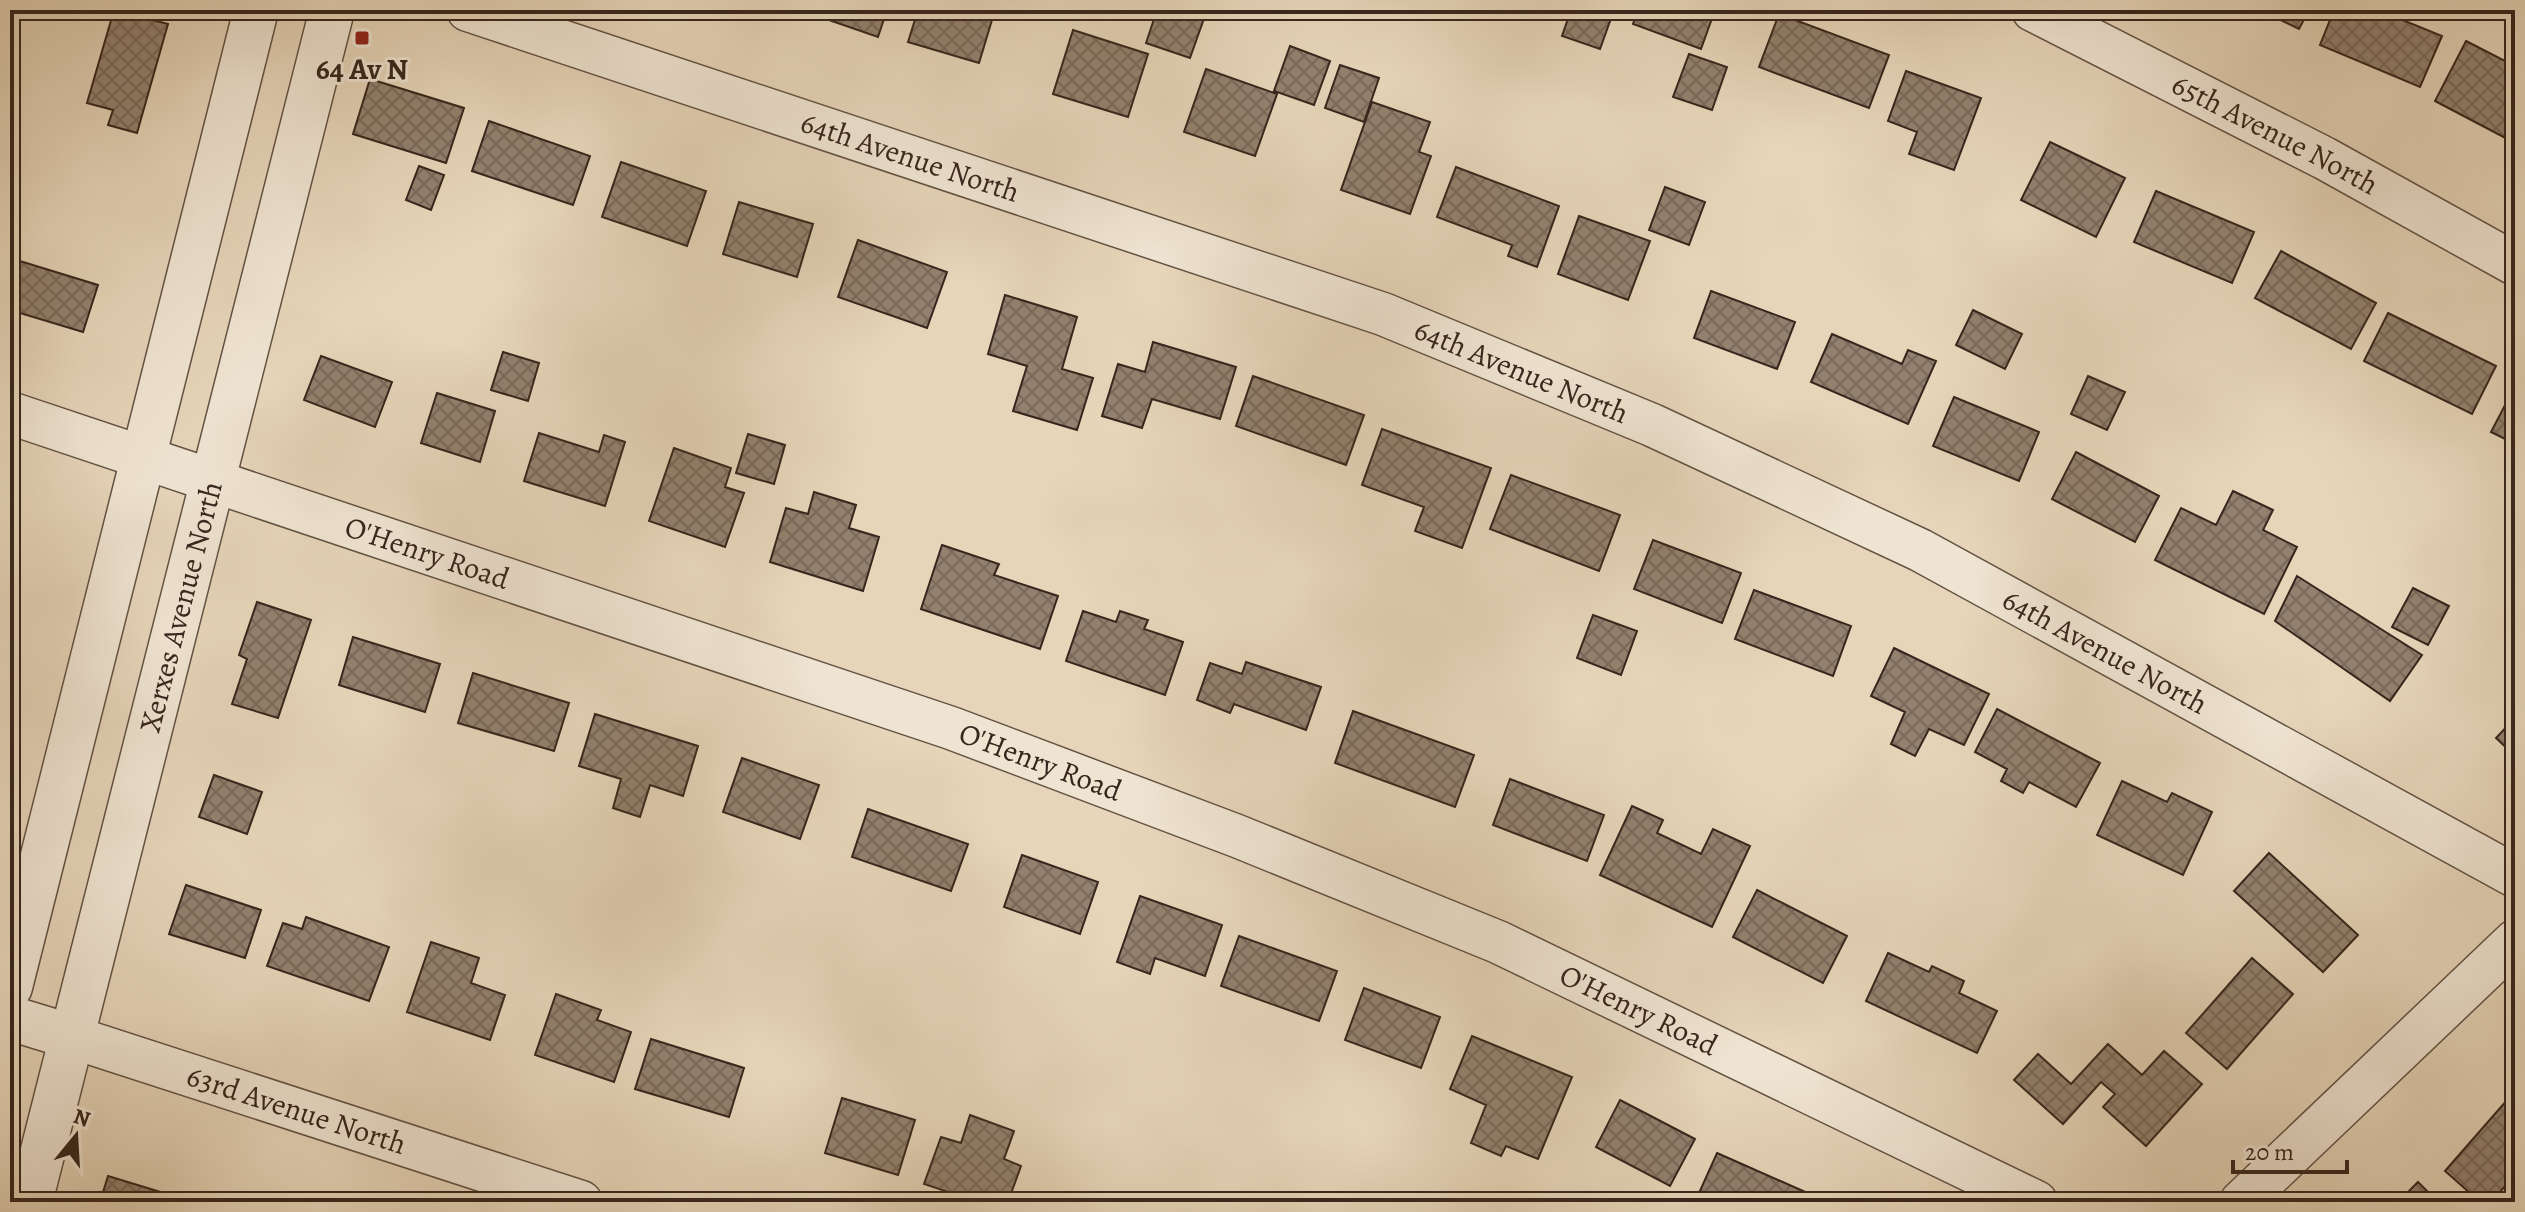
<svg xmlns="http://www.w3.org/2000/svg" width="2525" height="1212" font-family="Alegreya,serif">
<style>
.building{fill:url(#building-cross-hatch);stroke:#37261d;stroke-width:2}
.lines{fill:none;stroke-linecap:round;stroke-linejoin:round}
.minor-casing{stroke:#635244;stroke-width:45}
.tertiary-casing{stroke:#635244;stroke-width:47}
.minor{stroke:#efe4d2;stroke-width:42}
.tertiary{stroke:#efe4d2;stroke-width:44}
.poi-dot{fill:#8f2418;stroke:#efe4d2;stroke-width:3}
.labels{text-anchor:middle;stroke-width:6;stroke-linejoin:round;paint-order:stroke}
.poi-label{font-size:30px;font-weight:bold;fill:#37261d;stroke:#efe4d2}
.street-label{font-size:30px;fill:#37261d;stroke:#efe4d2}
</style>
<defs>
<pattern id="building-cross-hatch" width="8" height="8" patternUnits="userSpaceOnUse" patternTransform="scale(2)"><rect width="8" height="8" fill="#92816e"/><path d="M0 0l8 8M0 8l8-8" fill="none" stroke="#78695a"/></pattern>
</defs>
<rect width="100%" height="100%" fill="#e6d5b9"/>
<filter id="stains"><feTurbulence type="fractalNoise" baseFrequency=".0025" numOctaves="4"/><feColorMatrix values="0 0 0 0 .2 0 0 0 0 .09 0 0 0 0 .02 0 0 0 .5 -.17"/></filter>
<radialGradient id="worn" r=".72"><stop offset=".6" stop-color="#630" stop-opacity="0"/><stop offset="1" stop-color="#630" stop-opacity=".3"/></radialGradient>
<!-- building -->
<path class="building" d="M114,10L168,24L137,133L108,125L113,110L87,103Z
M800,10H887L878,37Z
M918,10H995L979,63L908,42Z
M1157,10H1207L1190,58L1146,43Z
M1571,10H1614L1600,49L1562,36Z
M1638,10H1715L1701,49L1633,24Z
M2260,10H2309L2299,29Z
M2334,10H2378L2442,36L2420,87L2320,45Z
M1779,14L1889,55L1869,108L1759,67Z
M1073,30L1148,54L1128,117L1053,94Z
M2466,41L2515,66V143L2435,101Z
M1290,46L1330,61L1314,105L1274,91Z
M1689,54L1727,67L1712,110L1673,97Z
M1340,65L1379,78L1364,122L1325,108Z
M1206,69L1277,94L1255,156L1184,132Z
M1906,71L1981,98L1954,170L1909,154L1917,132L1888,121Z
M370,79L464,108L446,163L353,134Z
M1372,102L1430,122L1419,152L1431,156L1410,214L1341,190Z
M489,121L590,156L573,205L472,171Z
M2050,142L2125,178L2096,237L2021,200Z
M621,162L706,191L687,246L602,217Z
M419,166L444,175L431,210L406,200Z
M1456,167L1559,206L1537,267L1508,256L1512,245L1437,217Z
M1665,187L1705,202L1689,245L1649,230Z
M2156,191L2254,232L2232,283L2134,242Z
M739,202L813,224L797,277L723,254Z
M1579,216L1650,241L1628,300L1558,274Z
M858,240L947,272L927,328L838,297Z
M2281,251L2376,303L2351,349L2255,298Z
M10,258L98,285L83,332L10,310Z
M1711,291L1795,322L1777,369L1694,338Z
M1005,295L1077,317L1062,369L1093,378L1077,430L1013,411L1027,366L988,354Z
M1973,310L2022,334L2005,369L1956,345Z
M2388,313L2496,366L2472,414L2364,361Z
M1832,334L1902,364L1908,350L1936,361L1908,424L1811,382Z
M1153,342L1236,367L1220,419L1152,399L1142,428L1102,416L1118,364L1145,372Z
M503,352L539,363L528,401L491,390Z
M321,356L392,382L375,427L304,400Z
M1253,376L1364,415L1346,465L1236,426Z
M2088,376L2125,392L2107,430L2071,414Z
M2515,386V444L2491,432Z
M437,393L495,411L480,462L421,443Z
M1954,397L2039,432L2019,481L1933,446Z
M1382,429L1491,468L1462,548L1415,531L1424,507L1362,485Z
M539,433L599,452L604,435L625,442L605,506L524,481Z
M748,434L785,445L774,484L736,473Z
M674,448L731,468L725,487L744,493L725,547L649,521Z
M2076,452L2159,496L2135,542L2052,499Z
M1511,475L1620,515L1599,571L1490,529Z
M2233,491L2273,510L2263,530L2297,547L2264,614L2155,560L2181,508L2216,525Z
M814,492L856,505L849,528L879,537L863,591L770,562L786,508L808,514Z
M10,521L20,524L10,555Z
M1653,540L1741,573L1722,623L1634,589Z
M942,545L999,564L994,575L1058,596L1040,649L921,609Z
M2297,576L2422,655L2390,701L2275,621Z
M2413,588L2449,606L2428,645L2392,627Z
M1754,590L1851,626L1833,676L1735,639Z
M257,602L311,620L278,718L232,704L247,659L239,655Z
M1083,611L1116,622L1120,611L1148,620L1144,629L1183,642L1165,695L1066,661Z
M1593,615L1637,631L1621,675L1577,658Z
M353,637L440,664L425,712L339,685Z
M1894,648L1989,694L1964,745L1929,729L1915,756L1891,744L1905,712L1871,696Z
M1246,662L1321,687L1306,730L1234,704L1230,713L1197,700L1210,663L1242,674Z
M473,673L569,703L554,751L458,723Z
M1997,709L2100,763L2076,807L2029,782L2023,793L2001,781L2007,769L1975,752Z
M1353,711L1474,755L1455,807L1335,763Z
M595,714L698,746L683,796L650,785L640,817L613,808L621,779L579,766Z
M2515,718V756L2496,738Z
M742,758L819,785L800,839L723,812Z
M214,775L262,792L247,834L199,817Z
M1510,779L1604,815L1587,861L1493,825Z
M2122,781L2167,802L2172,793L2212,812L2183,875L2097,835Z
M1632,806L1663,820L1657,833L1701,854L1713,829L1750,846L1712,927L1600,875Z
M868,809L968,844L951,891L852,857Z
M2269,853L2358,935L2323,972L2234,891Z
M1022,855L1098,882L1080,934L1004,907Z
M186,885L261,910L245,958L169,934Z
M1757,890L1847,936L1823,983L1733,937Z
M1140,896L1222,925L1205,976L1155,958L1150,974L1117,962Z
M306,917L389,947L369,1001L267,966L283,923L302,929Z
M1239,936L1337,971L1319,1021L1221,986Z
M431,942L479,958L471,983L505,995L490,1040L407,1012Z
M1888,953L1929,972L1932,966L1964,981L1959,993L1997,1011L1977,1053L1866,1001Z
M2252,958L2293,994L2227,1069L2186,1033Z
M1364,988L1440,1017L1421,1068L1345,1040Z
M556,994L601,1010L597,1020L631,1032L614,1082L535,1055Z
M1472,1036L1572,1077L1538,1159L1506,1146L1501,1156L1471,1143L1486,1105L1450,1089Z
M651,1039L744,1068L729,1117L635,1089Z
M2108,1044L2142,1075L2164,1051L2202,1084L2146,1146L2103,1107L2115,1094L2101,1082L2063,1124L2014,1080L2038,1054L2071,1084Z
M2515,1091V1175L2491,1202H2480L2445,1171Z
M842,1098L915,1120L898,1175L825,1153Z
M1620,1100L1695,1139L1670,1186L1596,1147Z
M970,1115L1014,1131L1004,1159L1021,1166L1008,1202H978L924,1184L941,1137L961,1143Z
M1717,1153L1819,1198L1817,1202H1695Z
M108,1176L167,1194L164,1202H100Z
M2418,1182L2438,1202H2398Z"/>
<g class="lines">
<!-- minor casing -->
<g class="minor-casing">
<g id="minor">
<path id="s1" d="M468,10L1383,314L1652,425L1920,550L2515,876"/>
<path id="s2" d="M2033,10L2324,158L2515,264"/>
<path id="s3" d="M10,413L951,728L1237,836L1498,942L2036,1202"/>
<path id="s4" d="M72,1037L581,1202"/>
<path d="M2241,1202L2515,941"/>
</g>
</g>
<!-- tertiary casing -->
<g class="tertiary-casing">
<g id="tertiary">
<path d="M10,987L256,10"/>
<path d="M10,1018L72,1037"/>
<path id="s5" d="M30,1202L332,10"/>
</g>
</g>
<!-- minor -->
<use href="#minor" class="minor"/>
<!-- tertiary -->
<use href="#tertiary" class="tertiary"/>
</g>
<!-- markers -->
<rect class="poi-dot" x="354" y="30" width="16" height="16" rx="4"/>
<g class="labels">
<!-- poi labels -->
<g class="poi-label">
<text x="362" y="79">64 Av N</text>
</g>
<!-- street labels -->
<g class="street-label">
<text dy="10" stroke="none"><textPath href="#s2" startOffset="272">65th Avenue North</textPath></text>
<text dy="10" stroke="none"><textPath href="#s1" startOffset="466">64th Avenue North</textPath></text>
<text dy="10" stroke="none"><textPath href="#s1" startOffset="1114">64th Avenue North</textPath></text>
<text dy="10" stroke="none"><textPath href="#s3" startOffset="440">O'Henry Road</textPath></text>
<text dy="10" stroke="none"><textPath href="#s5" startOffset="614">Xerxes Avenue North</textPath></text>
<text dy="10" stroke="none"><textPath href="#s1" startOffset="1762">64th Avenue North</textPath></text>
<text dy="10" stroke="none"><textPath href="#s3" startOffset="1088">O'Henry Road</textPath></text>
<text dy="10" stroke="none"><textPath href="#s3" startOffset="1736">O'Henry Road</textPath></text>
<text dy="10" stroke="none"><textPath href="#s4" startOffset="236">63rd Avenue North</textPath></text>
</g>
</g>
<!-- margin -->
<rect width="2525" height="1212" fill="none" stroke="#e6d5b9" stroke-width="40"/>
<rect x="12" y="12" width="2501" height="1188" fill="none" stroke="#37261d" stroke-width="4"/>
<rect x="20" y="20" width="2485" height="1172" fill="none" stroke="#37261d" stroke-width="2"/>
<!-- north arrow -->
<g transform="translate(76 1136) rotate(18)" stroke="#efe4d2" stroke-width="6" paint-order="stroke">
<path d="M0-6L14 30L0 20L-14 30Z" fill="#37261d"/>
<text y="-12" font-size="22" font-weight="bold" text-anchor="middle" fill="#37261d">N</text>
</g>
<!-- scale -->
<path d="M2233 1160v12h114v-12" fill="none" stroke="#37261d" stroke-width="4"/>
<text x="2245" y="1160" font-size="24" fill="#37261d" stroke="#efe4d2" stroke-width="6" paint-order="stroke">20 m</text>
<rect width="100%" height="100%" filter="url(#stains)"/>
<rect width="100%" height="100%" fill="url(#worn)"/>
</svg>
